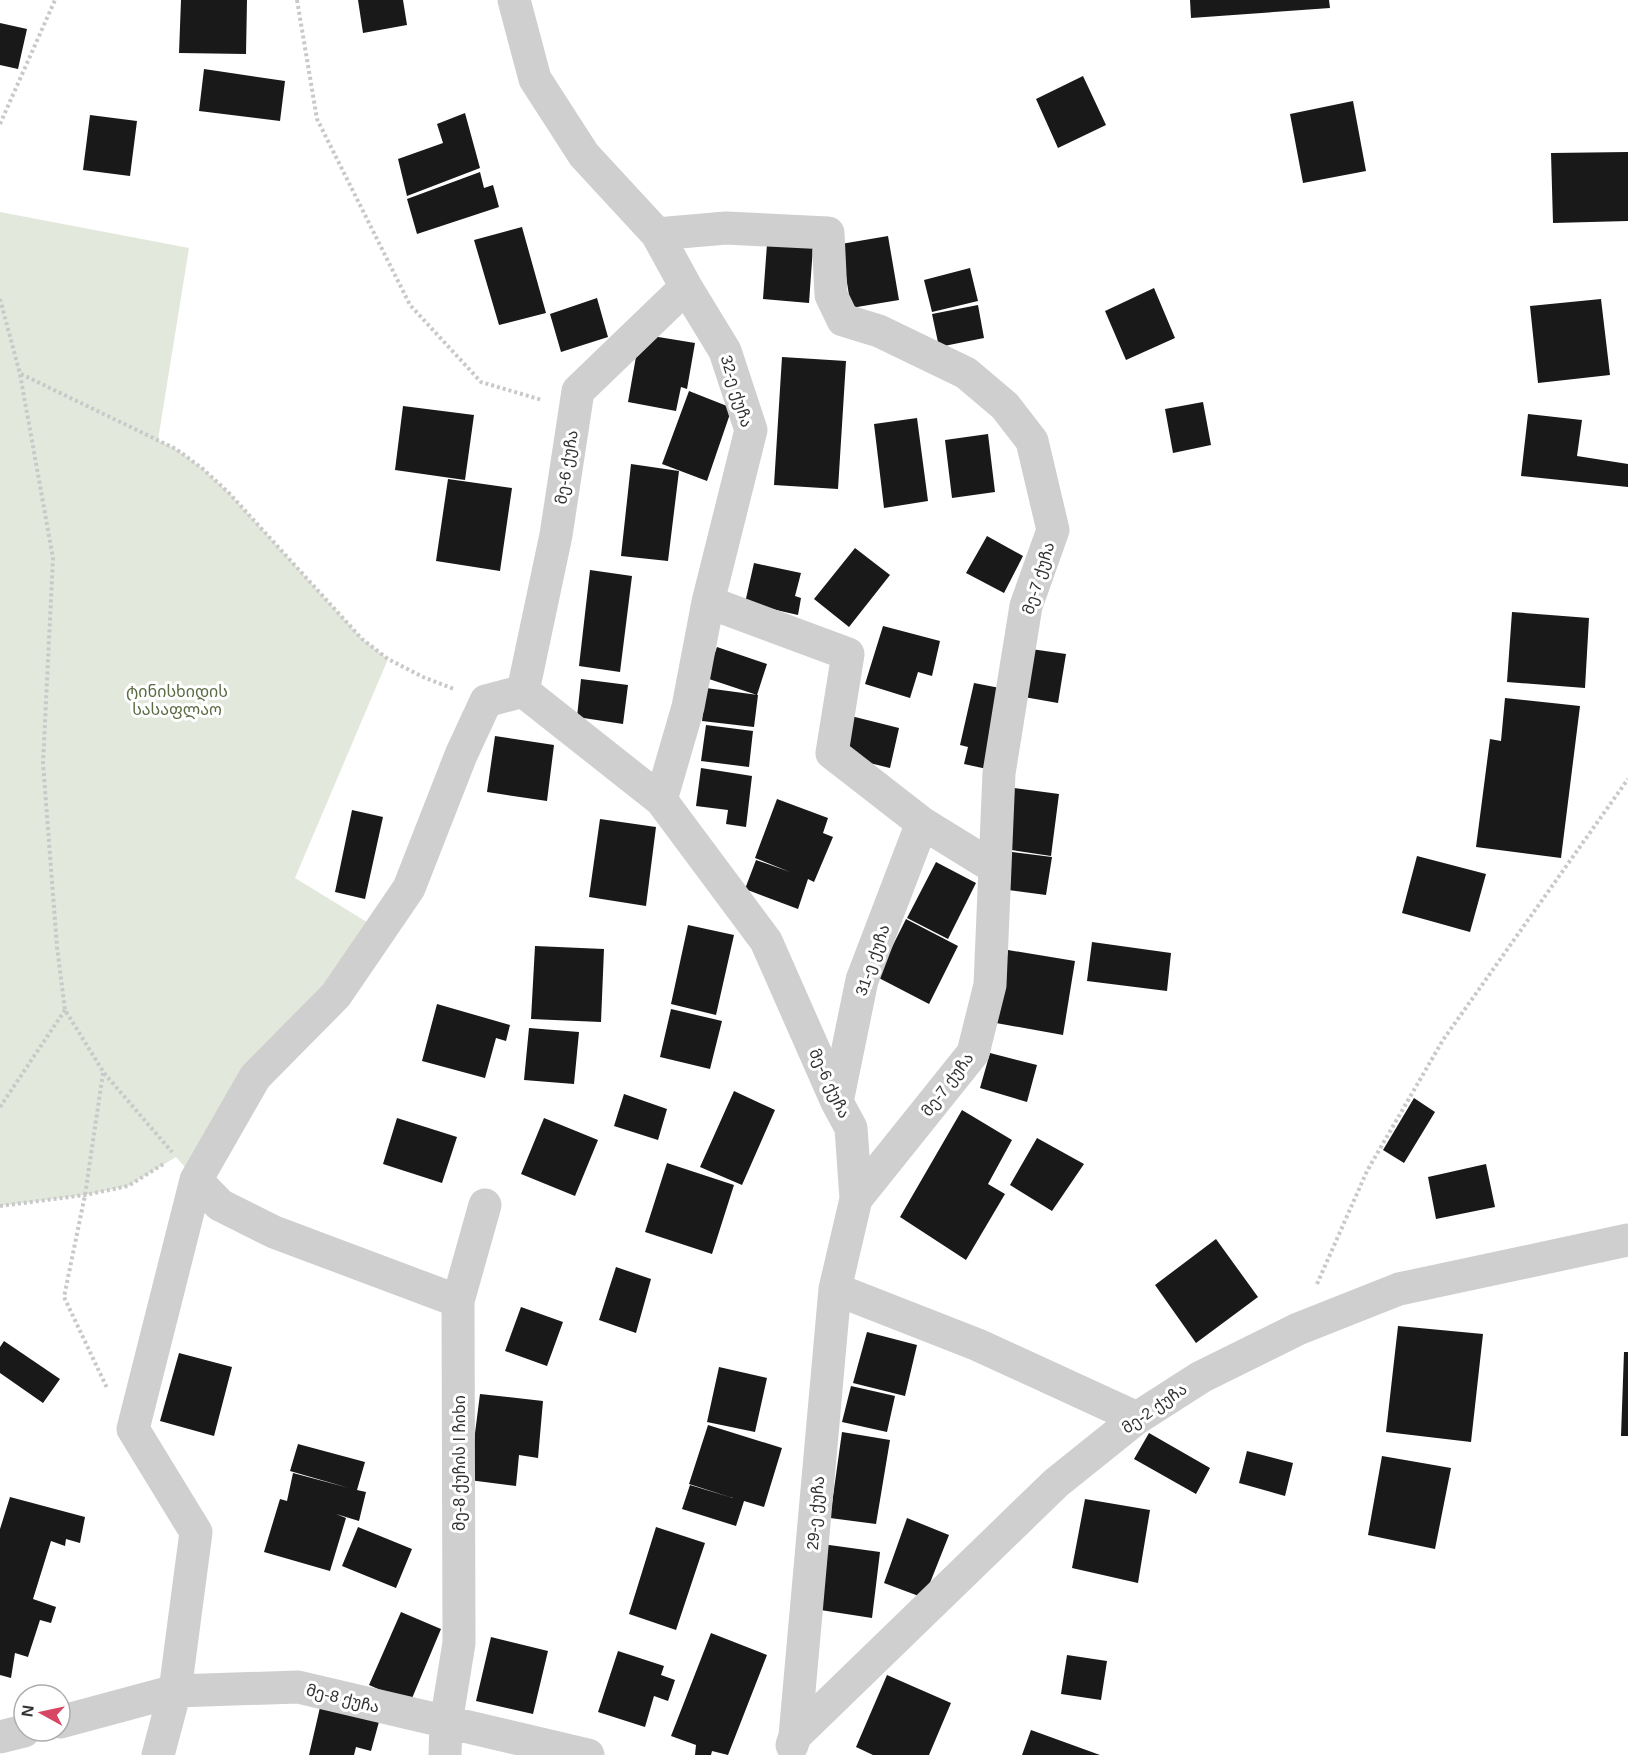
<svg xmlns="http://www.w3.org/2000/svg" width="1628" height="1755" font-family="Helvetica,'Noto Sans Georgian',sans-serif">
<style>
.green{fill:#e3e8dc}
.building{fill:#191919}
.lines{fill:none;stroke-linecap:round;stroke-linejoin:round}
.path{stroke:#c9c9c9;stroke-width:4;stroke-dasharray:3 3;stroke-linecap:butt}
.minor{stroke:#cfcfcf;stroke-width:33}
.labels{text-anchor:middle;stroke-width:6;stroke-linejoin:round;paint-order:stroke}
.street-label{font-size:16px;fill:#323232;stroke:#fff}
.park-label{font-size:16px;fill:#5a6a42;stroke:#fff}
</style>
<rect width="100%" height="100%" fill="#fff"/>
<!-- green -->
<path class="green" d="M0,212L189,248L158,440L176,449L203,469L229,493L362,639L388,659L295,878L380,930L196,1180L176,1157L128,1186L85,1195L0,1206Z"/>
<!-- building -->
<path class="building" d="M181,0H247L246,54L179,53Z
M358,0H403L407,25L363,33Z
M1190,0H1329L1330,8L1191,18Z
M0,23L27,29L18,69L0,65Z
M204,69L285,81L280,121L199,111Z
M1083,76L1106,125L1058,148L1036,99Z
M1353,101L1366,171L1303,183L1290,114Z
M465,113L480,168L407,196L398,159L443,143L437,124Z
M90,115L137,121L130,176L83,170Z
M1628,152V221L1553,223L1551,153Z
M480,172L484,188L493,185L499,207L417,234L407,199Z
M522,227L546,313L499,325L474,240Z
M888,236L899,300L851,308L841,244Z
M767,244L813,247L809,303L763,299Z
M970,268L978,301L932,312L924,280Z
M1154,288L1175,338L1126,360L1105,311Z
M597,298L608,337L561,352L550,314Z
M1601,299L1610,375L1538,383L1530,306Z
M978,305L984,338L939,347L932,314Z
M640,334L695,343L687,389L681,387L676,411L628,402Z
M782,357L846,361L838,489L774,485Z
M689,391L732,408L707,481L662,464Z
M1203,402L1211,445L1173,453L1165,409Z
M403,406L474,415L465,480L395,470Z
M1528,414L1582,420L1577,456L1628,464V487L1521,476Z
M917,418L928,501L884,508L874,424Z
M988,434L995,492L952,498L945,440Z
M631,464L679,471L668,561L621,556Z
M448,479L512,488L500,571L436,561Z
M987,536L1023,556L1004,593L966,573Z
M855,548L890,575L849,627L814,599Z
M754,563L801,573L795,596L801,598L798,615L745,603Z
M590,570L632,576L620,672L579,666Z
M1512,612L1589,618L1585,688L1507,682Z
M883,626L940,641L932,676L918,672L910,698L865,684Z
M717,647L767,664L757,695L706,678Z
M1031,649L1066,654L1058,703L1024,697Z
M581,679L628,685L623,724L577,717Z
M974,683L1005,689L987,769L964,764L968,747L960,745Z
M706,688L758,695L754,727L702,721Z
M1505,698L1580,706L1561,858L1476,847L1490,739L1501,741Z
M851,716L899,728L890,768L841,756Z
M706,725L753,731L749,767L701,761Z
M495,736L554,745L547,801L487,792Z
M701,768L752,776L746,827L726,824L728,810L696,806Z
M1014,788L1059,794L1051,856L1005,849Z
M777,799L828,818L823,833L833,837L814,882L808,879L798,909L745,889L756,860L790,872L755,858Z
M352,810L383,817L365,899L335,892Z
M600,819L656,827L646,906L589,897Z
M1005,851L1052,857L1046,895L1000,889Z
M1417,856L1486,874L1470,932L1402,913Z
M936,862L976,883L948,939L907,918Z
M906,919L958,946L929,1004L877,977Z
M688,925L734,935L716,1015L671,1004Z
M1092,942L1171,953L1167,991L1087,981Z
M535,946L604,949L601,1022L531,1019Z
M1008,950L1075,961L1063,1035L996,1023Z
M437,1004L510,1025L506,1041L496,1038L485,1078L422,1061Z
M671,1009L722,1021L710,1069L660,1057Z
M529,1028L579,1032L574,1084L524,1080Z
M990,1053L1037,1065L1027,1102L980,1088Z
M734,1091L775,1110L742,1185L700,1167Z
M624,1094L667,1109L658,1140L614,1126Z
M1414,1098L1435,1112L1404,1163L1383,1150Z
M962,1110L1012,1140L988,1184L1005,1194L966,1260L900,1217Z
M397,1118L457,1137L442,1183L383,1164Z
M544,1118L598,1140L575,1196L521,1174Z
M1037,1138L1084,1164L1052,1211L1010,1185Z
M667,1163L734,1185L712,1254L645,1232Z
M1486,1164L1495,1207L1436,1219L1428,1177Z
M1216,1239L1258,1297L1196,1343L1155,1285Z
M616,1267L651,1279L636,1333L599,1320Z
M521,1307L563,1322L547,1366L505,1351Z
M1398,1326L1483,1334L1471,1442L1386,1432Z
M867,1332L917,1345L905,1396L853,1383Z
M4,1341L60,1379L43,1403L0,1373V1347Z
M1624,1352H1628V1436H1621Z
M179,1353L232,1367L214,1436L160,1421Z
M719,1367L767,1378L755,1432L707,1422Z
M851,1386L895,1396L887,1432L842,1422Z
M480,1394L543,1401L538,1458L519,1455L516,1486L469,1480Z
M708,1425L782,1448L764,1507L744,1501L736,1526L682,1509L690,1485L733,1498L689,1484Z
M842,1432L890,1440L876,1524L830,1518Z
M1149,1433L1210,1468L1196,1494L1134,1459Z
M298,1444L365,1462L357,1490L366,1492L359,1521L336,1514L346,1518L330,1571L264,1552L280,1499L287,1501L293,1473L349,1488L290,1471Z
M1247,1451L1293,1463L1285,1496L1239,1483Z
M1382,1456L1451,1468L1435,1549L1368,1535Z
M10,1497L85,1517L80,1543L66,1539L65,1546L51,1541L33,1599L56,1607L51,1623L40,1620L28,1657L15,1653L11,1678L0,1675V1529Z
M1085,1499L1150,1510L1138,1583L1072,1568Z
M907,1518L949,1535L924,1598L884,1583Z
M358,1527L412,1549L396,1588L342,1566Z
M656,1527L705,1543L676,1630L629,1614Z
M822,1544L880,1552L872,1618L814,1609Z
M401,1612L441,1629L410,1703L369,1685Z
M711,1633L767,1655L728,1755L712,1751L711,1755H695L696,1745L671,1736Z
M491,1637L548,1651L533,1714L476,1701Z
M618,1651L664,1666L661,1675L675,1680L668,1701L654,1696L645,1727L598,1712Z
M1067,1655L1107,1661L1101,1700L1061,1694Z
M887,1675L951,1703L929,1755H873L856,1747Z
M321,1703L380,1718L371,1751L356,1747L354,1755H309Z
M1031,1730L1100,1755H1022Z"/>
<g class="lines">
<!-- path -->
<path class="path" d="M297,0L317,119L410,305L481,382L542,400
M0,124L55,0
M0,299L20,374L53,558L43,763L57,947L65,1010L104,1073L172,1152
M21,374L176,449L203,469L229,493L362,639L388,659L423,677L454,689
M103,1073L85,1195L64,1297L107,1388
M0,1107L65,1010
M0,1206L85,1195L128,1186L165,1163
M1317,1284L1367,1171L1443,1040L1628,779"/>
<!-- minor -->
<path class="minor" d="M514,0L535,79L584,155L657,234L686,287L725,351L751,430L708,602L688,707L661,800
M657,234L726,228L828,233L831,295L843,320L879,331L966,373L1005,406L1032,441L1053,530L1026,606L999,773L990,985L973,1053L856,1199
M708,602L848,654L832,753L922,823L995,868
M523,691L661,800L766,941L837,1102L851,1128L856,1199L835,1289L795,1736
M837,1102L862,980L922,823
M196,1180L220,1205L274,1232L458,1301
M835,1289L978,1345L1137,1418
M60,1722L175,1691L298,1687L588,1755
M0,1737L24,1731
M792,1745L795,1736L1056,1483L1137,1418L1201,1377L1298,1329L1399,1289L1628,1240
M158,1755L175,1691L196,1532L133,1429L196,1180L255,1077L336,995L409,888L461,755L486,701L523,691L556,535L578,391L686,287
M445,1755L446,1723L459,1643L458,1301L485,1205"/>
</g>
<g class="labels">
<!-- street labels -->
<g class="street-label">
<text transform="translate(737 391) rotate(73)" y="6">32-ე ქუჩა</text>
<text transform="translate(566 467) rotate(-81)" y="6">მე-6 ქუჩა</text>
<text transform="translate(1038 578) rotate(-73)" y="6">მე-7 ქუჩა</text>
<text transform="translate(872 960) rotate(-71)" y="6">31-ე ქუჩა</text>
<text transform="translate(830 1083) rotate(65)" y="6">მე-6 ქუჩა</text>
<text transform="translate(947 1084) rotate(-53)" y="6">მე-7 ქუჩა</text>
<text transform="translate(1154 1408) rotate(-35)" y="6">მე-2 ქუჩა</text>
<text transform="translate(459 1463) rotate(-90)" y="6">მე-8 ქუჩის I ჩიხი</text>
<text transform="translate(815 1513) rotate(-85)" y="6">29-ე ქუჩა</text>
<text transform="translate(343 1698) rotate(14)" y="6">მე-8 ქუჩა</text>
</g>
<!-- park labels -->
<g class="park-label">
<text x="177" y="697">ტინისხიდის<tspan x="177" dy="18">სასაფლაო</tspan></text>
</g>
</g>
<!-- north arrow -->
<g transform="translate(42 1713) rotate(278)"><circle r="28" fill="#ffffff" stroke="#adadad" stroke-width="1.5"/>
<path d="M0-4.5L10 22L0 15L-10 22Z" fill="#d74662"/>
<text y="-9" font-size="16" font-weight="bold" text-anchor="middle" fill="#323232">N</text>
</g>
</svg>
